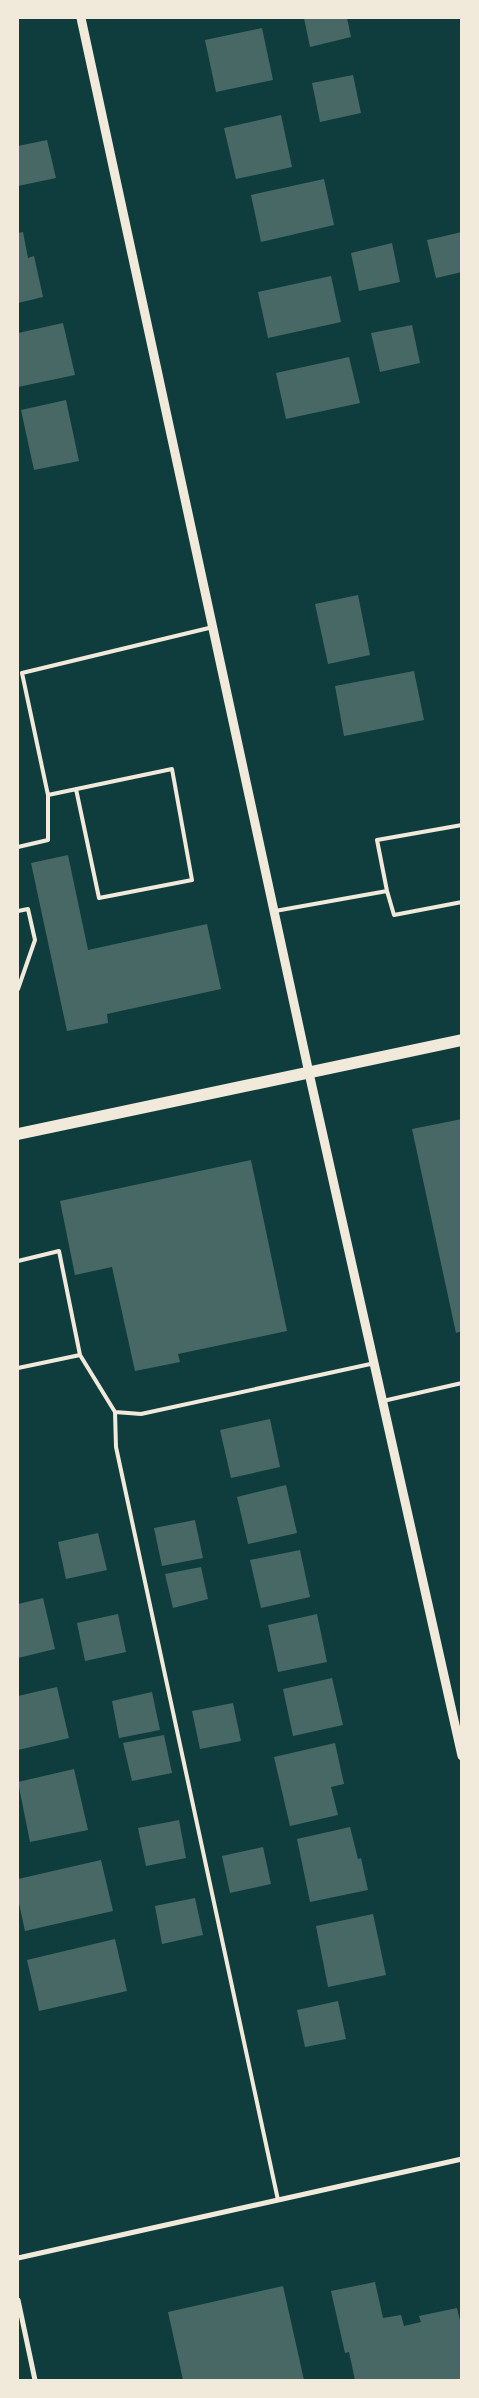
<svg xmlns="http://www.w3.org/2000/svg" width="479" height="2398" font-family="Mulish,sans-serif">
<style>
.building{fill:#486865}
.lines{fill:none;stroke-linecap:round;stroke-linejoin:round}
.service{stroke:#f1e9da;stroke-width:4}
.minor{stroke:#f1e9da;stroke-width:5}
.tertiary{stroke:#f1e9da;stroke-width:9}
.primary{stroke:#f1e9da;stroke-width:12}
</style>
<rect width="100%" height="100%" fill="#0f3d3e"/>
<!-- building -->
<path class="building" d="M304,18H347L351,37L310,47Z
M262,28L273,80L216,92L205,40Z
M353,75L361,113L320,122L312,83Z
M281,115L292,167L236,179L224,128Z
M47,140L56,178L18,186V146Z
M324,179L334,225L261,242L251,195Z
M23,232L28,258L34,256L43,297L18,303V233Z
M462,232V272L436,278L427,240Z
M392,243L400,282L359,291L351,253Z
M331,276L341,322L268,338L258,292Z
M63,323L75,375L18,387V333Z
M412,325L420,363L380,372L371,333Z
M349,357L360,403L286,419L276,373Z
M66,400L79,461L34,470L21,410Z
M358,595L370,655L328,664L315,604Z
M414,671L424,720L344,736L335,686Z
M68,855L88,950L207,924L221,989L107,1014L108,1023L67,1031L31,863Z
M462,1119V1331L456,1333L412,1129Z
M251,1160L287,1331L178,1354L180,1362L135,1371L112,1267L75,1275L60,1201Z
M270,1419L280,1467L231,1478L220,1430Z
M286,1485L297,1533L248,1544L237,1497Z
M195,1520L203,1558L162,1566L154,1528Z
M98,1533L107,1570L66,1579L58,1542Z
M300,1550L310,1597L261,1608L250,1560Z
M201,1567L208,1599L173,1608L165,1574Z
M43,1598L55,1649L18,1658V1604Z
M118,1614L126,1652L85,1661L77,1623Z
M317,1614L327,1662L278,1672L268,1625Z
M332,1678L343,1725L293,1736L283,1689Z
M57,1687L69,1738L18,1750V1696Z
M152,1692L160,1730L119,1738L112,1701Z
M233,1703L241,1741L200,1749L192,1711Z
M164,1735L172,1773L132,1781L123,1743Z
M335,1743L344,1784L331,1787L338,1815L290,1826L274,1757Z
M74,1769L88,1830L30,1842L18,1782Z
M179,1820L186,1858L146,1866L138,1828Z
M350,1827L358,1859L361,1858L368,1890L310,1902L297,1839Z
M263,1847L271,1884L230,1893L222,1856Z
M101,1860L113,1911L25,1931L18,1899V1879Z
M195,1898L203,1935L162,1944L155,1906Z
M373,1914L386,1975L328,1987L316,1926Z
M115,1939L127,1991L39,2011L27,1960Z
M338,2001L346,2039L305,2047L297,2010Z
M375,2282L383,2318L401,2315L404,2326L421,2322L419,2316L457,2308L462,2329V2380H355L349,2352L345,2353L331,2291Z
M283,2286L304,2380H183L168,2312Z"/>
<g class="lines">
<!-- service -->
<path class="service" d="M76,789L99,898L192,880L172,769L48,795L22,673L213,627
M18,847L48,840V795
M387,891L394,915L462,902
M18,911L28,909L35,940L18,989
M275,911L387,891L377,840L462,825
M18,1261L59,1251L80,1355L18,1368
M80,1355L115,1412L141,1414L375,1363
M383,1401L462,1383
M115,1412L116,1447L278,2200"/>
<!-- minor -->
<path class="minor" d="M18,2258L462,2159
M18,2300L35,2380"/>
<!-- tertiary -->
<path class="tertiary" d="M81,18L309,1073L462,1756"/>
<!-- primary -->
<path class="primary" d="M18,1134L462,1040"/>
</g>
<!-- border -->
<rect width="479" height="2398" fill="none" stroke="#f1e9da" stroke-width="38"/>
</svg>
